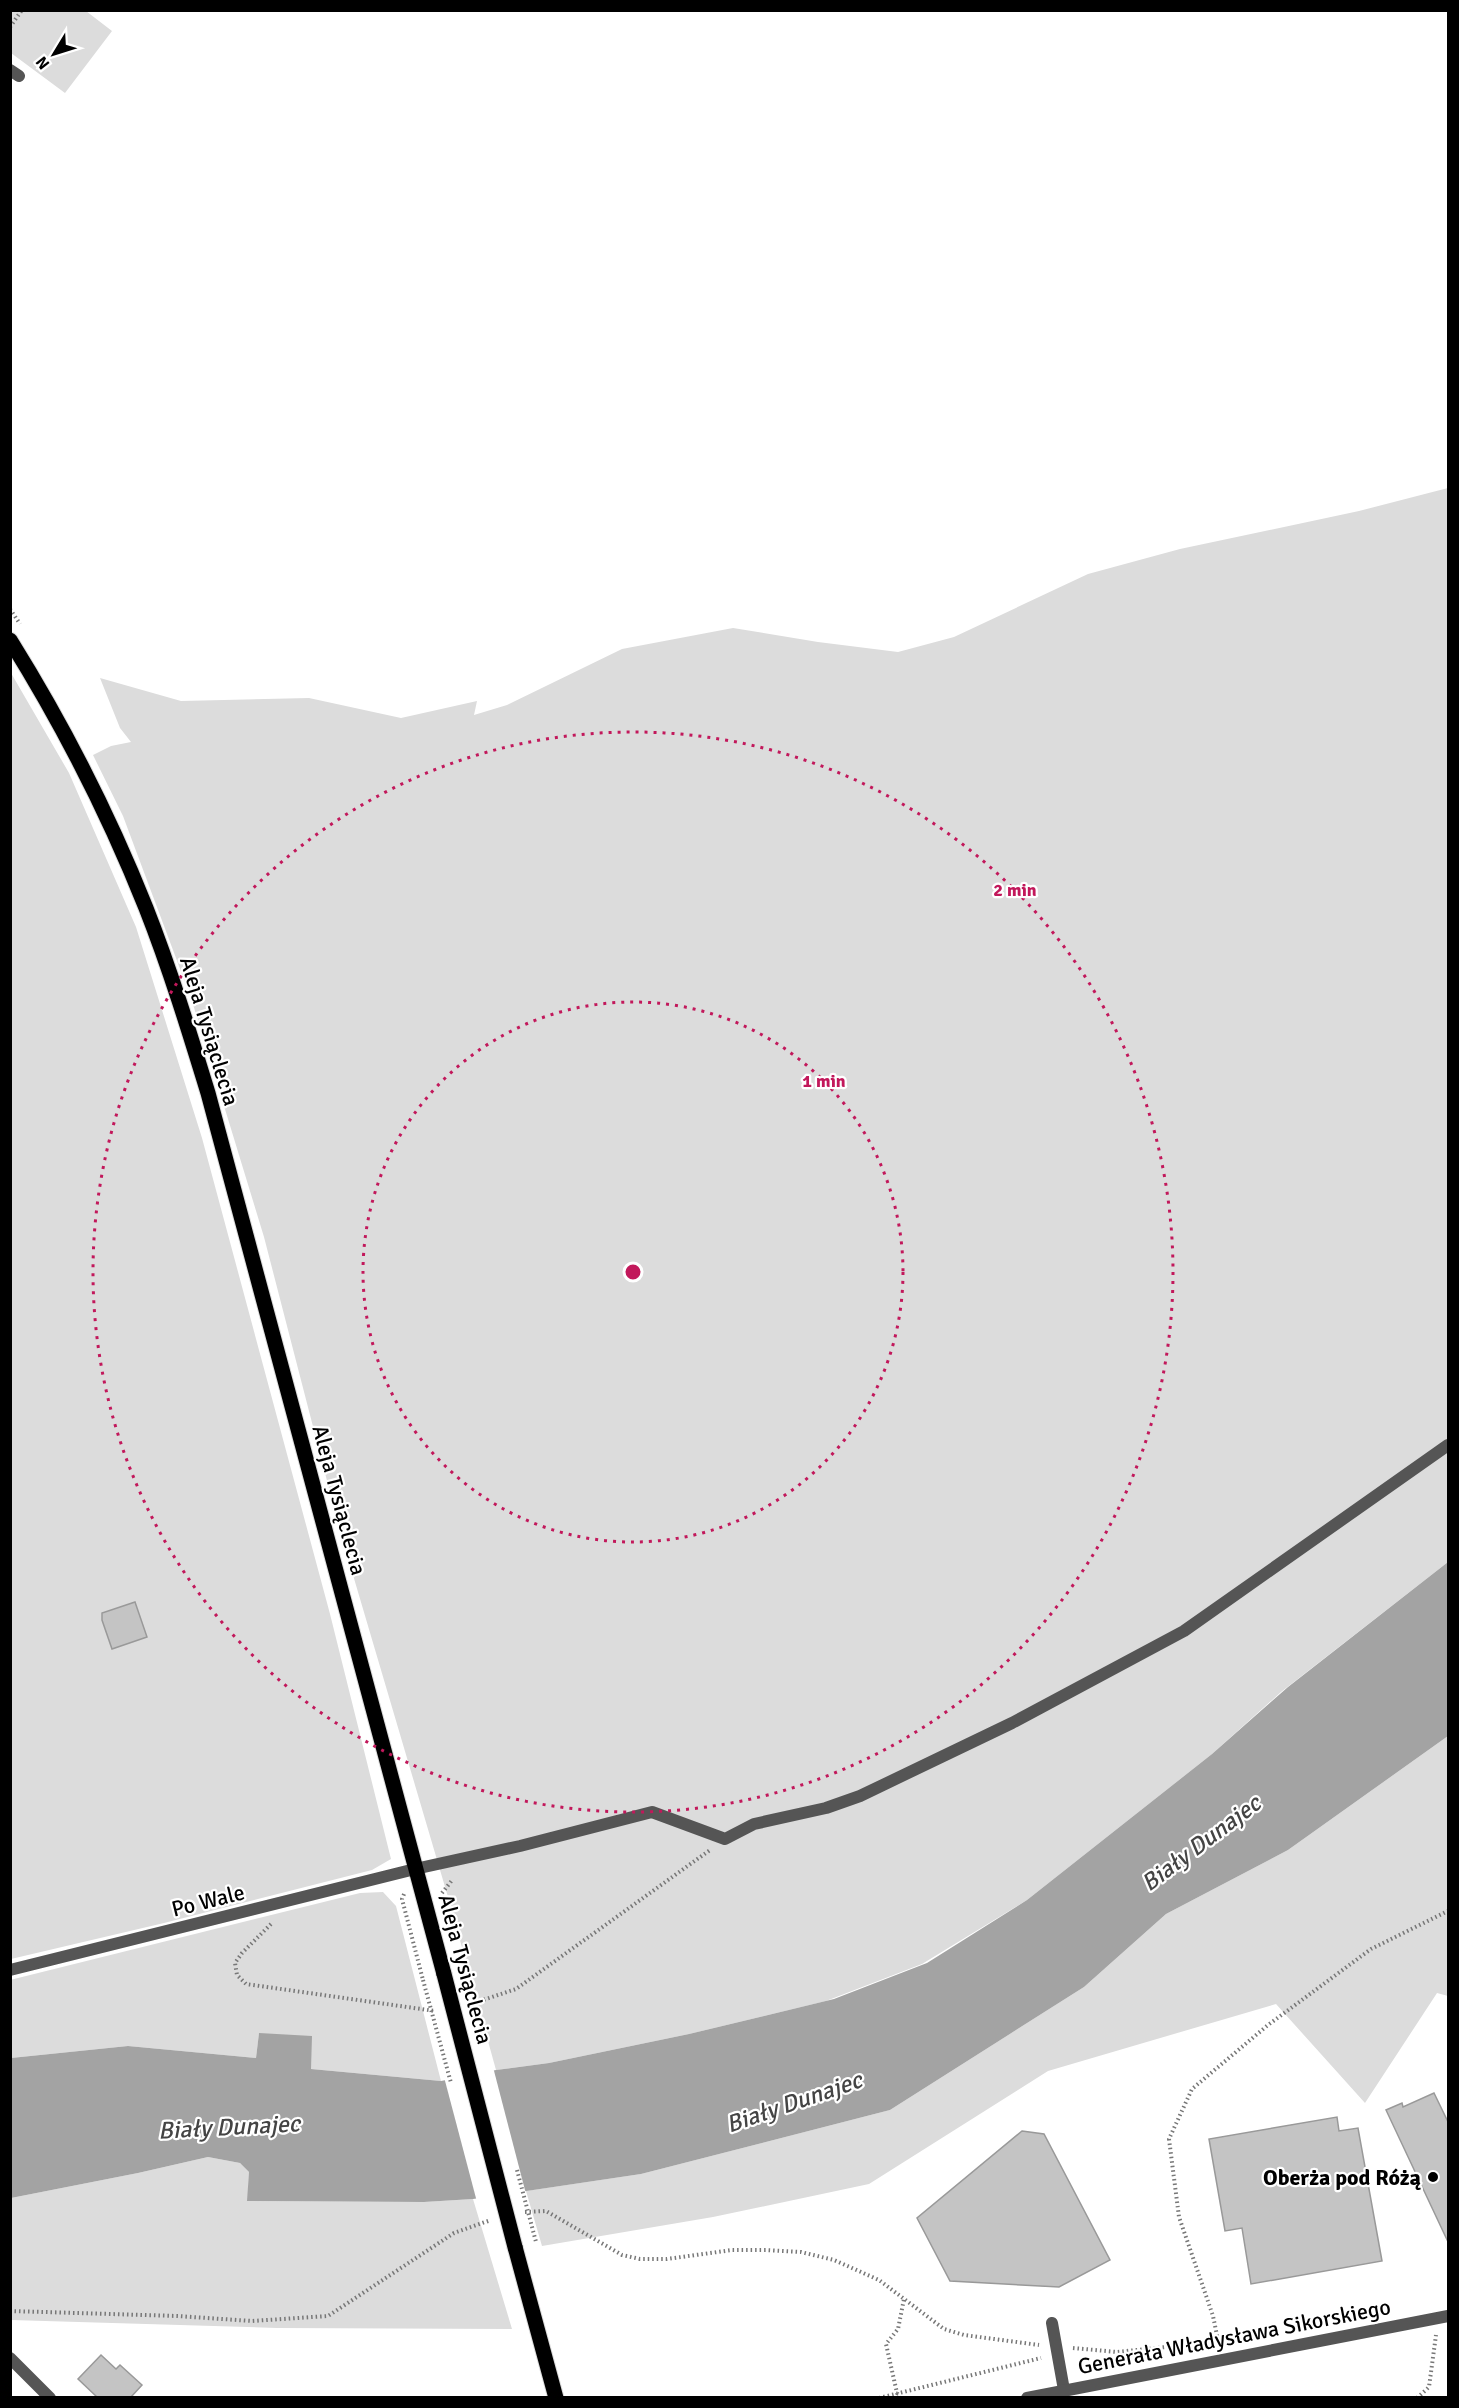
<svg xmlns="http://www.w3.org/2000/svg" width="1459" height="2408" font-family="Signika,sans-serif">
<style>
.green{fill:#dcdcdc}
.water{fill:#a3a3a3}
.pier{fill:#fff}
.building{fill:#c4c4c4;stroke:#999;stroke-width:1.5}
.lines{fill:none;stroke-linecap:round;stroke-linejoin:round}
.primary-casing{stroke:#dbdbdb;stroke-width:17}
.path{stroke:#777;stroke-width:4;stroke-dasharray:1.5 3;stroke-linecap:butt}
.service{stroke:#555;stroke-width:12}
.minor{stroke:#555;stroke-width:12}
.tertiary{stroke:#555;stroke-width:12}
.primary{stroke:#000;stroke-width:15}
.primary-bridge-casing{stroke:#dbdbdb;stroke-width:17;stroke-linecap:butt}
.path-bridge{stroke:#777;stroke-width:4;stroke-dasharray:1.5 3;stroke-linecap:butt}
.primary-bridge{stroke:#000;stroke-width:15}
.ring{fill:none;stroke:#c2185b;stroke-width:3;stroke-dasharray:3 6}
.poi-dot{fill:#000;stroke:#fff;stroke-width:2}
.labels{text-anchor:middle;stroke-width:4.5;stroke-linejoin:round;paint-order:stroke}
.street-label{font-size:22px;fill:#000;stroke:#fff}
.poi-label{font-size:22px;font-weight:bold;fill:#000;stroke:#fff;text-anchor:end}
.water-label{font-size:24px;font-style:italic;fill:#444;stroke:#fff}
.centre{fill:#c2185b;stroke:#fff;stroke-width:3}
.ring-label{font-size:18px;text-anchor:middle;font-weight:bold;fill:#c2185b;stroke:#fff;stroke-width:4.5;stroke-linejoin:round;paint-order:stroke}
</style>
<rect width="100%" height="100%" fill="#fff"/>
<!-- green -->
<path class="green" d="M11,10L86,11L112,31L65,93L11,53Z
M1448,488V1562L1281,1692L1212,1754L1027,1900L922,1964L826,2001L689,2034L549,2063L496,2070L448,1897L340,1531L264,1237L192,1001L123,816L93,755L111,746L131,742L120,728L100,678L181,701L309,698L401,718L477,701L474,715L507,705L622,649L733,628L818,642L898,652L954,637L1088,574L1180,549L1359,511Z
M11,673L69,773L136,927L202,1138L330,1614L391,1859L372,1870L164,1923L11,1959Z
M1448,1736V1996L1437,1993L1365,2103L1276,2004L1048,2071L869,2184L713,2217L542,2246L526,2191L641,2174L890,2110L1084,1987L1166,1914L1288,1850Z
M383,1892L396,1906L441,2081L311,2069L259,2033L256,2058L128,2046L11,2058L10,1980L360,1893Z
M208,2157L240,2163L249,2172L248,2201L424,2202L473,2199L512,2329L277,2328L11,2320V2198L138,2173Z"/>
<!-- water -->
<path class="water" d="M1448,1562V1736L1288,1850L1166,1914L1084,1987L890,2110L641,2174L473,2199L424,2202L247,2201L249,2172L240,2163L208,2157L138,2173L11,2198V2058L128,2046L256,2058L259,2033L312,2036L311,2069L441,2081L496,2070L549,2063L689,2034L834,1999L927,1963L1027,1900L1212,1754L1288,1687Z"/>
<!-- pier -->
<path class="pier" d="M493,2067L526,2194L477,2202L444,2077Z"/>
<!-- building -->
<path class="building" d="M135,1602L147,1637L112,1649L102,1620V1613Z
M1434,2093L1449,2124V2244L1386,2110L1402,2103L1403,2107Z
M1337,2117L1339,2131L1358,2128L1382,2261L1251,2284L1242,2228L1225,2231L1209,2139Z
M1022,2131L1044,2134L1110,2260L1059,2287L950,2281L917,2218Z
M101,2355L116,2369L120,2365L142,2385L131,2397H97L78,2379Z"/>
<g class="lines">
<!-- primary casing -->
<g class="primary-casing">
<path id="primary" d="M10,640C63,725 109,815 146,908C170,969 189,1031 208,1093L444,1974
M515,2247L556,2398"/>
</g>
<!-- path -->
<path class="path" d="M10,27L22,10
M10,609L20,624
M442,1893L453,1879
M404,1894L402,1899L423,1980
M271,1924L242,1953L235,1963L237,1975L246,1984L435,2011
M471,2004L516,1989L710,1850
M525,2212L546,2211L622,2255L640,2259H667L732,2250H766L801,2252L834,2260L879,2280L944,2329L964,2335L1039,2345
M10,2311L177,2316L252,2321L328,2316L454,2233L491,2220
M1219,2345L1213,2316L1179,2217L1169,2139L1192,2089L1268,2025L1371,1949L1448,1911
M1073,2348L1117,2352L1215,2342
M879,2398L1041,2358
M900,2398L897,2393L886,2344L898,2329L904,2299
M1417,2398L1429,2387L1436,2335"/>
<!-- service -->
<path class="service" d="M10,70L19,76
M415,1869L520,1846L652,1812L725,1839L754,1824L826,1808L860,1796L1012,1723L1184,1631L1448,1445
M1052,2323L1064,2390"/>
<!-- minor -->
<path class="minor" d="M10,1970L415,1869
M10,2358L50,2398"/>
<!-- tertiary -->
<path class="tertiary" d="M1027,2398L1448,2316"/>
<!-- primary -->
<use href="#primary" class="primary"/>
<!-- primary-bridge casing -->
<g class="primary-bridge-casing">
<path id="primary-bridge" d="M444,1974L515,2247"/>
</g>
<!-- path-bridge -->
<path class="path-bridge" d="M423,1980L451,2083
M517,2170L536,2242"/>
<!-- primary-bridge -->
<use href="#primary-bridge" class="primary-bridge"/>
</g>
<!-- distance rings -->
<g class="ring">
<circle cx="633" cy="1272" r="270"/>
<circle cx="633" cy="1272" r="540"/>
</g>
<!-- markers -->
<circle class="poi-dot" cx="1433" cy="2177" r="6"/>
<g class="labels">
<!-- street labels -->
<g class="street-label">
<text transform="translate(210 1031) rotate(73)" y="8">Aleja Tysiąclecia</text>
<text transform="translate(340 1500) rotate(75)" y="8">Aleja Tysiąclecia</text>
<text transform="translate(208 1900) rotate(-14)" y="8">Po Wale</text>
<text transform="translate(466 1969) rotate(75)" y="8">Aleja Tysiąclecia</text>
<text transform="translate(1234 2336) rotate(-11)" y="8">Generała Władysława Sikorskiego</text>
</g>
<!-- poi labels -->
<g class="poi-label">
<text x="1421" y="2185">Oberża pod Różą</text>
</g>
<!-- water labels -->
<g class="water-label">
<text transform="translate(1201 1843) rotate(-37)" y="8">Biały Dunajec</text>
<text transform="translate(794 2102) rotate(-19)" y="8">Biały Dunajec</text>
<text transform="translate(229 2127) rotate(-3)" y="8">Biały Dunajec</text>
</g>
</g>
<circle cx="633" cy="1272" r="9" class="centre"/>
<g class="ring-label">
<text x="1015" y="896">2 min</text>
<text x="824" y="1087">1 min</text>
</g>
<!-- border -->
<rect width="1459" height="2408" fill="none" stroke="#000000" stroke-width="24"/>
<!-- north arrow -->
<g transform="translate(54 54) rotate(232)" stroke="#ffffff" stroke-width="4.5" paint-order="stroke">
<path d="M0-4.5L10 22L0 15L-10 22Z" fill="#000000"/>
<text y="-9" font-size="16" font-weight="bold" text-anchor="middle" fill="#000000">N</text>
</g>
</svg>
